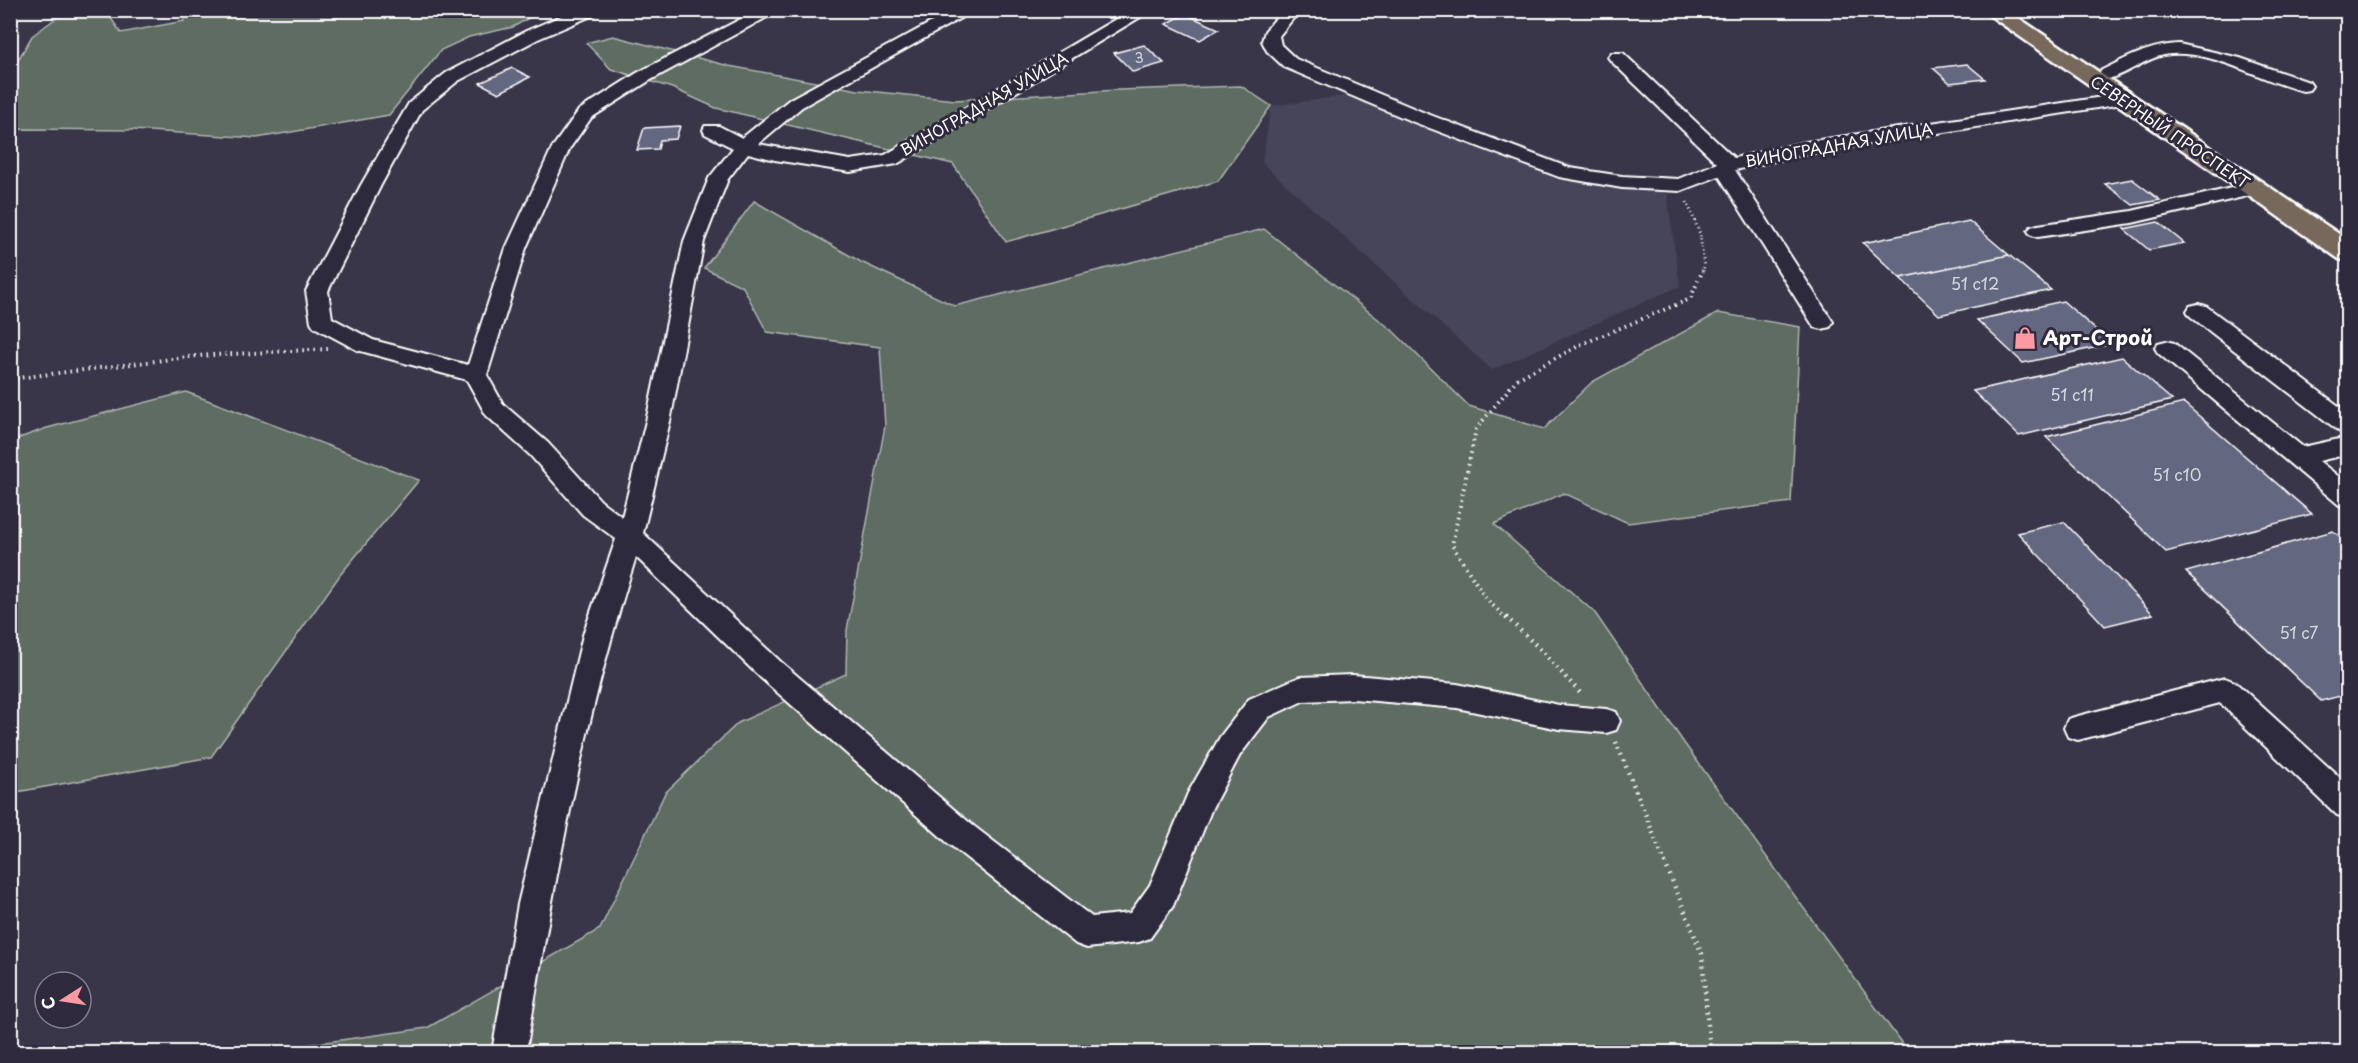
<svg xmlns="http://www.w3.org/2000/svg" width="2358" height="1063" font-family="'Playpen Sans',sans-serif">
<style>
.built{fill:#47455a}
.green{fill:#5e6c62;stroke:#aeb6b0;stroke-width:1.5}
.building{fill:#646780;stroke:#fff;stroke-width:1.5}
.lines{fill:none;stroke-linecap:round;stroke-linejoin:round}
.minor-casing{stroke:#fff;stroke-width:4}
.major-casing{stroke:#fff;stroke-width:5}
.path-far2{stroke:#fff;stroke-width:3;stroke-dasharray:1 3;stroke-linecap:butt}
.path-far1{stroke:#fff;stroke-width:4;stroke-dasharray:1.5 4.5;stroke-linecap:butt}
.path{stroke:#fff;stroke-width:4.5;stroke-dasharray:1.5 5;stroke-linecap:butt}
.minor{fill:#2f2a3d;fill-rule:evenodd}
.major{fill:#76695c;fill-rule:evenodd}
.labels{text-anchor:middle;stroke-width:6;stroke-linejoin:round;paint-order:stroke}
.far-number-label{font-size:14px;fill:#d8d9df}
.far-street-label{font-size:16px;fill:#fff;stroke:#2f2a3d}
.number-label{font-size:16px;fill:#d8d9df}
.poi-label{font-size:20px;font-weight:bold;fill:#fff;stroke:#2f2a3d;text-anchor:start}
</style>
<rect width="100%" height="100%" fill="#3a364a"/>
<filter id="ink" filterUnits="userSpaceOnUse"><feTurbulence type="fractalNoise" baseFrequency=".0167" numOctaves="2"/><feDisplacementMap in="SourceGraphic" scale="12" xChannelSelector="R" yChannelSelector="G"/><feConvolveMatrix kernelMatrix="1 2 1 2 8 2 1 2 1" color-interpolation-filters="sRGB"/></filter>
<g filter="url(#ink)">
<!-- built -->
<path class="built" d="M1352,95L1667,194L1680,286L1492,370L1262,163L1271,106Z"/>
<!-- green -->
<path class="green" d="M67,10L106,11L121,33L184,21L185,11H541L513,27L469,37L441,50L389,115L257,138L133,130L21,129L11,143V72L32,36Z
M613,36L729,66L858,90L955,100L1118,90L1241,86L1271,106L1218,181L1006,242L953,164L716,108L672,88L611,69L586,43Z
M754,201L861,262L955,306L1264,229L1392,330L1469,406L1544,429L1592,382L1718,313L1800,327L1791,502L1628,523L1564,493L1494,524L1595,613L1684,743L1908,1052H254L427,1028L600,929L665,793L738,723L846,674L847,630L885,426L880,347L767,332L743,287L704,268Z
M186,392L419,480L340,575L211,757L11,793V441L47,428Z"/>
<!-- building -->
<path class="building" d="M1185,14L1219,29L1200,40L1166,24Z
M1144,45L1164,63L1133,72L1114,53Z
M1967,64L1985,79L1950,83L1933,68Z
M512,68L530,77L499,93L480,83Z
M680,126L676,139L660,140L658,149L637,150L644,128Z
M2132,179L2160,200L2133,205L2105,184Z
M1969,221L2009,255L1900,278L1863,243Z
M2158,222L2184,243L2149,250L2124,229Z
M2009,255L2051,290L1939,315L1900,278Z
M2063,301L2112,344L2023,363L1977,320Z
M2122,357L2172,400L2019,436L1973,391Z
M2184,403L2312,514L2166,552L2046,437Z
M2064,522L2153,614L2105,626L2018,533Z
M2333,531L2348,543V694L2321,701L2186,572Z"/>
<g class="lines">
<!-- minor casing -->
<g class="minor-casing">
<path id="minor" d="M575,10H598L596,14L538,39L458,81L422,110L381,185L328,291L332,318L373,340L468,365L506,248L552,148L579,110L637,73L758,10H780L649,81L591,118L570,148L526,248L487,375L503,404L548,443L601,501L622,517L647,417L684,241L709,178L733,148L705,134L703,130L705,126H719L742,138L790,99L954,10H975L802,107L758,144L850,160L885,155L1131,10H1152L897,164L850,172L775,160L748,153L728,179L704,241L671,417L643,533L781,662L971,824L1092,917L1130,913L1150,885L1188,793L1220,737L1249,699L1290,681L1300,677L1353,675L1457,684L1559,705L1606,709L1616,712L1620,721L1616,730L1606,733L1559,729L1457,708L1353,699L1303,701L1269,717L1240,755L1212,808L1173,906L1150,938L1139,942L1087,948L1076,944L949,844L761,678L636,557C584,718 553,886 526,1052H492L518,904L583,635L616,539L583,515L530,455L486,415L467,380L357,350L314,327L311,322L306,291L361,185L409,103L446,73L526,31Z
M1283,10H1300L1279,36L1281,45L1296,59L1425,113L1570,168L1622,176L1678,179L1717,163L1611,61L1608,57L1611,53H1623L1734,158L1806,142L2122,94L2128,95L2131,99L2128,103L2122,104L1806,154L1735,170L1833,322L1830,327L1822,329L1814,327L1719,176L1680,191L1622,188L1559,177L1411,121L1284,67L1267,51L1262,41L1265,31Z
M2179,44L2240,58L2309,82L2312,86L2309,90L2303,91C2260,81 2209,47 2164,55C2144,59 2128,74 2108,79L2102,78L2099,74L2102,70C2127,58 2150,45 2179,44Z
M2253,183L2260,185L2263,189L2260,193L2132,223L2038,237L2031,235L2028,231L2031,227L2038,225L2132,211Z
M2198,304L2206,306L2348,413V434L2340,432L2190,316L2187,311L2190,306Z
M2166,341L2174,343L2303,447L2348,437V454L2319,461L2348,484V507L2339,505L2158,353L2155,348L2158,343Z
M2225,678L2235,682L2348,785V818L2337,815L2220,703L2078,740L2068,737L2064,728L2068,719L2078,716Z"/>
</g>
<!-- major casing -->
<g class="major-casing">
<path id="major" d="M1982,10H2007L2348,240V261L2339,259Z"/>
</g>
<!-- path-far2 -->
<path class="path-far2" d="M1687,202L1700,234L1704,267L1702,272"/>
<!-- path-far1 -->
<path class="path-far1" d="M10,379L196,356L328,349
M1507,619L1486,599L1452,545L1476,429L1517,379L1582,344L1690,299L1703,270"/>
<!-- path -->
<path class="path" d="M1506,617L1540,649L1582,695
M1616,742L1702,954L1710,1052"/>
<!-- minor -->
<use href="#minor" class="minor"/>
<!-- major -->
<use href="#major" class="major"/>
</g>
</g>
<!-- icons -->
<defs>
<g id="shop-bare" transform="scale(1.8)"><path d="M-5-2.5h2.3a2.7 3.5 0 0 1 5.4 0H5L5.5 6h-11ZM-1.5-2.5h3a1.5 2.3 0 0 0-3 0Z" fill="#ff9aa2" stroke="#2f2a3d" stroke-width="2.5" paint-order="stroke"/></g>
</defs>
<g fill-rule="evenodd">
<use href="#shop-bare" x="2025" y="338"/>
</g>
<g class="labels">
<!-- far-number labels -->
<g class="far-number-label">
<text x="1139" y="63">3</text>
</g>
<!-- far-street labels -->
<g class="far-street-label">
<text transform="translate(984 104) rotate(-30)" y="6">ВИНОГРАДНАЯ УЛИЦА</text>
<text transform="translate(2170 132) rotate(34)" y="6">СЕВЕРНЫЙ ПРОСПЕКТ</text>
<text transform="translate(1839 145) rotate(-10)" y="6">ВИНОГРАДНАЯ УЛИЦА</text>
</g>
<!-- number labels -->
<g class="number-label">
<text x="1975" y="290">51 с12</text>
<text x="2072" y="401">51 с11</text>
<text x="2177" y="481">51 с10</text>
<text x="2299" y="639">51 с7</text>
</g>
<!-- poi labels -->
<g class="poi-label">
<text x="2043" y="345">Арт-Строй</text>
</g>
</g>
<!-- margin -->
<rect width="2358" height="1063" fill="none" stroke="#2f2a3d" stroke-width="36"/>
<rect x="18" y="18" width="2322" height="1027" fill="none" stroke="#fff" stroke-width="2" filter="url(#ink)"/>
<!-- north arrow -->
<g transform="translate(63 1000) rotate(258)"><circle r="28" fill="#2f2a3d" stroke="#827f8b" stroke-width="1.5"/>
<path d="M0-4.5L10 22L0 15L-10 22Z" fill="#ff9aa2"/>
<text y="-9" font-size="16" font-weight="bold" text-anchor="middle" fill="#ffffff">С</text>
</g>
</svg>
